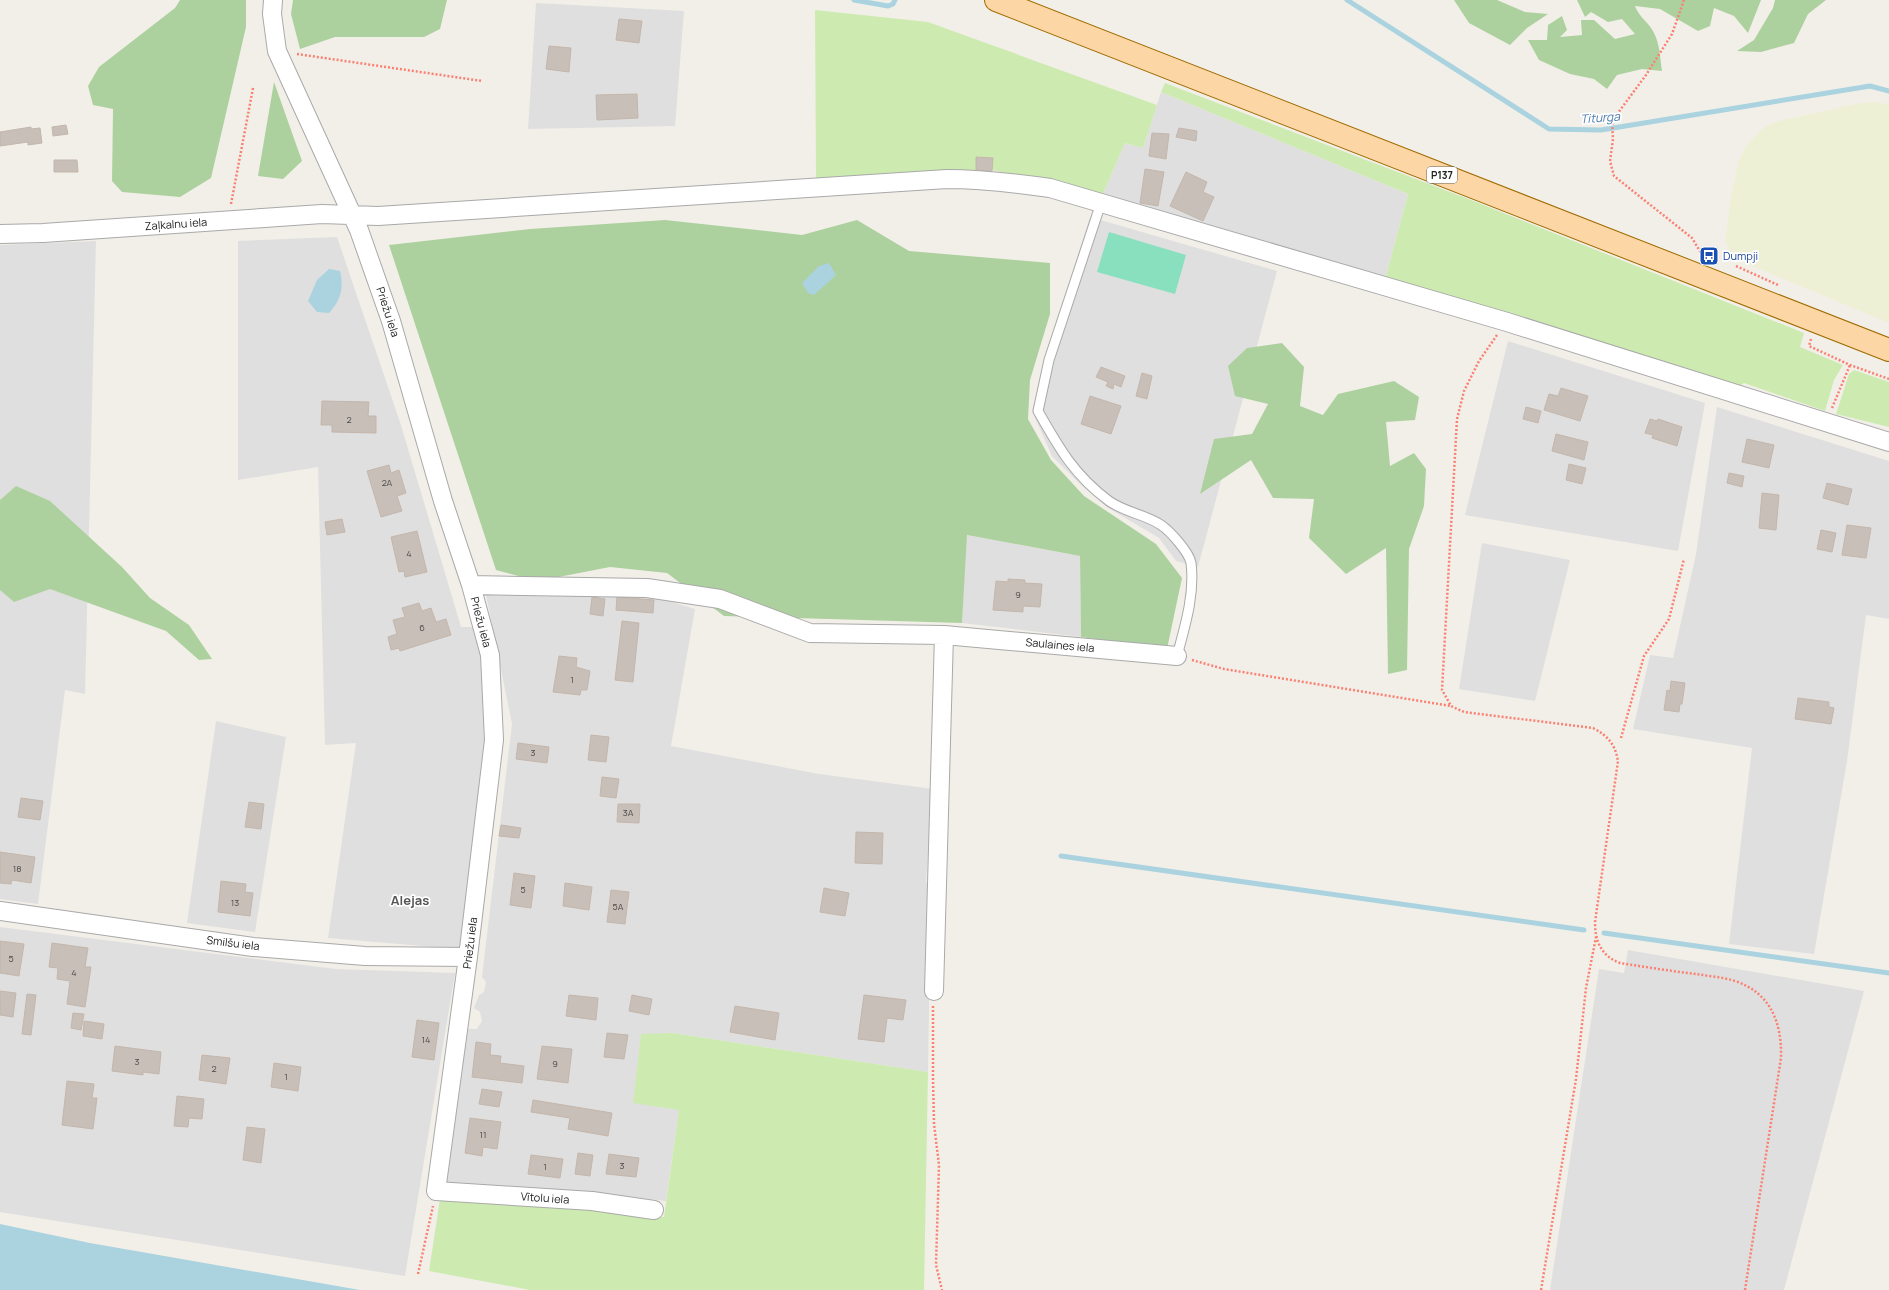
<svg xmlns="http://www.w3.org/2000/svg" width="1889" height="1290" font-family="Manrope,sans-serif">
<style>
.residential{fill:#e0dfdf}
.farmland{fill:#eef0d5}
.grass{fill:#cdebb0}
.forest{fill:#add19e}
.pitch{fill:#88e0be}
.water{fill:#aad3df}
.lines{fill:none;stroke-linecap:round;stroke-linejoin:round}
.stream{stroke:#aad3df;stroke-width:5}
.building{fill:#c7bfb8;stroke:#c4b6ab}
.lane-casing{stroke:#a9a9a9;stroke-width:11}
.street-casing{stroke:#a9a9a9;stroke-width:20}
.primary-casing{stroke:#a06b00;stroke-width:24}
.path{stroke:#fa8072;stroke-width:2.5;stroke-dasharray:2 2;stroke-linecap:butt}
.lane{stroke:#fff;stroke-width:9}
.street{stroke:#fff;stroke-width:18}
.primary{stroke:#fcd6a4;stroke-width:22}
.labels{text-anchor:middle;stroke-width:3.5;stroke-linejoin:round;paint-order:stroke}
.number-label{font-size:9px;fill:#4b4948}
.shield{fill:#fff;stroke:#646464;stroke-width:1}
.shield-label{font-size:10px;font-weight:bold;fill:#222}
.street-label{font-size:11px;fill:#222;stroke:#fff}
.transit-label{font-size:11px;fill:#164399;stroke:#fff;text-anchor:start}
.water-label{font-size:12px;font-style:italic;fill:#4a7aab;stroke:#fff}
.quarter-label{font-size:13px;font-weight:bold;fill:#555;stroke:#fff}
</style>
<rect width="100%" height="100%" fill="#f2efe9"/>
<!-- residential -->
<path class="residential" d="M536,3L684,11L675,126L528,129Z
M1161,92L1408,194L1385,280L1103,194L1125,143L1143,148Z
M1090,217L1277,271L1198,567L1176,561L1159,538L1107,507L1083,487L1052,456L1032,411L1047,353Z
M337,237L400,422L461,627H474L481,655L488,729L459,949L328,938L356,743L325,745L318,467L238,480V241Z
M96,241L85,694L65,690L38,904L0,899V245Z
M1508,341L1705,403L1678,551L1465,515Z
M1717,407L1889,461V619L1866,615L1847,761L1814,954L1729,944L1752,748L1633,729L1650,655L1673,658L1696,554Z
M966,535L1080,556L1081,637L962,623Z
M1482,543L1570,560L1535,701L1459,689Z
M563,592L646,594L695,609L671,746L819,774L933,789L926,881L931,893L928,1072L672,1033L679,1110L666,1201L575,1190L509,1189L443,1183L458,1078L468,1029H477L482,1021L480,1012L474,1008L479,995L484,992L486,982L482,977L512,724L486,595Z
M216,721L286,737L255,932L187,923Z
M0,927L336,969L455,973L405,1276L0,1212Z
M1628,950L1864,991L1784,1290H1550L1599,969L1624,973Z"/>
<!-- farmland -->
<path class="farmland" d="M1878,102L1889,105V323L1738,260L1731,253L1725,241L1732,191L1739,161L1746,146L1758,133L1766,126L1779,121L1861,103Z"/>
<!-- grass -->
<path class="grass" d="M815,10L928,22L1157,105L1143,148L1125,143L1103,194L992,170H976L816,179Z
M1165,83L1471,200L1804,333L1800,347L1843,365L1834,380L1825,411L1744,383L1737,388L1385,280L1408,194L1161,92Z
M1854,370L1889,382V427L1836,414L1849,374Z
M672,1033L928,1072L924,1290H530L429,1271L440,1199L578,1207L664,1217L679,1110L633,1103L641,1034Z"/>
<!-- forest -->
<path class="forest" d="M180,0H246V27L211,178L180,197L122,192L112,181L113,109L93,105L88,86L99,67L175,8Z
M293,0H447L440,29L424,37H335L300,49L291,14Z
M1454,0H1497L1525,12L1548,14L1527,28L1510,45L1469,23Z
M1577,0H1761L1748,33L1734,16L1714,8L1710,26L1698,31L1660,9L1635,6C1639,17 1648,22 1653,31C1660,43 1660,58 1662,71L1642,69L1617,75L1607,89L1594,79L1570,74L1539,60L1528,40H1547L1548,25L1562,16L1567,30L1560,37L1582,35L1581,20H1594L1615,39L1635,34L1622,19L1608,22L1591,12L1585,17Z
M1775,0H1826L1808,14L1794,43L1761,52L1737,51L1754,40L1773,8Z
M274,82L302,161L283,179L258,176Z
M665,220L802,235L857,220L909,251L1050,263V314L1030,380L1028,419L1051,460L1084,496L1156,544L1182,578L1167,649L1081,637L1080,556L967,535L962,623L724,616L667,573L610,567L538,581L496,570L389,245L530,229Z
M1282,343L1304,367L1300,406L1323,415L1338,394L1394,381L1419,397L1415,420L1386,422L1390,466L1414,453L1426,469L1424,506L1409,549L1407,670L1388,674L1386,548L1346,574L1309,538L1314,499L1273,498L1251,460L1200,494L1214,439L1252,434L1268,404L1235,396L1228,366L1247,348Z
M16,486L50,501L122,567L150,598L189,625L212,659L199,660L166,631L50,589L14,602L0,590V500Z"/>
<!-- pitch -->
<path class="pitch" d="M1109,232L1186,255L1175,294L1097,272Z"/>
<!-- water -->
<path class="water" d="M829,263L836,275L814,295L808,293L802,283L819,266Z
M329,269L340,271C344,288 341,300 329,313L317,312L308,301L317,280Z
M0,1224L90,1243L360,1290H0Z"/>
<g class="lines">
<!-- stream -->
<path class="stream" d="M854,0L888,6L893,4L895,0
M1347,0L1549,129L1601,130L1870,86L1889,91
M1061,856L1584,930
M1604,933L1889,973"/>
</g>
<!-- building -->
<path class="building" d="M619,19L642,21L639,43L616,40Z
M549,46L571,48L569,72L546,69Z
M637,94L638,118L597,120L596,95Z
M66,125L68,134L53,136L52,127Z
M31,127V129L40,128L42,143L28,145V142L0,146V132Z
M1179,128L1197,131L1196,141L1176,137Z
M1152,133L1169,134L1166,159L1149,156Z
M976,157L993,158L992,171L976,170Z
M54,160H77L78,172H54Z
M1145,169L1164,172L1158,206L1140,203Z
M1186,172L1207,182L1203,192L1214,197L1203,221L1170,206Z
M1101,367L1125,376L1121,387L1114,384L1113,389L1106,386L1108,382L1096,377Z
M1142,373L1152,376L1147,399L1136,396Z
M1561,388L1588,396L1580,421L1544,410L1549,394L1558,396Z
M1090,396L1121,406L1111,434L1081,424Z
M322,401L369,402L368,416H376V433L332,432V425H321Z
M1526,407L1541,411L1538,423L1523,419Z
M1650,419L1657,421L1658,419L1682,427L1677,446L1652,438L1653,435L1645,433Z
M1556,434L1588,442L1584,460L1552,451Z
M1747,439L1774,445L1769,468L1742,462Z
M1569,464L1586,468L1582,484L1566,480Z
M389,465L391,473L399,470L406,493L397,496L402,511L381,517L367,471Z
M1729,473L1744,476L1742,487L1727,483Z
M1827,483L1852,489L1848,505L1823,498Z
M1762,493L1779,495L1776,530L1759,528Z
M342,519L345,532L327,535L325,522Z
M1847,525L1871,528L1866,558L1842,555Z
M1821,530L1836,533L1832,552L1817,549Z
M417,531L427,572L405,577L404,571L399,572L391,537Z
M1008,579L1025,580V583L1042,584L1040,607L1023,606V612L993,610L996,581L1008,582Z
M592,597L605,599L603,616L590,614Z
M617,597L654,600L653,613L616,610Z
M419,603L422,611L431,608L436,622L446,619L451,635L400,651L399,648L391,650L388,637L397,634L393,620L405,617L402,608Z
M622,621L639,623L633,682L615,680Z
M559,656L577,658L576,667L590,671L587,690H581L580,695L553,692Z
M1671,681L1685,683L1682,704H1680L1679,712L1664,710L1667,690L1670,691Z
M1798,698L1829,702V707L1834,708L1831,724L1795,719Z
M591,735L609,737L606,762L588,760Z
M518,743L549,747L547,763L516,759Z
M602,777L619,779L616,798L600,796Z
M21,798L43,801L40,820L18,817Z
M249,802L264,804L261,829L245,827Z
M618,804H640L639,823L617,822Z
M501,825L521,828L519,838L499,836Z
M856,832L883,833L882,864L855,863Z
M0,852L35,857L31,883L12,880L11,884L0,883Z
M514,873L535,876L531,908L510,905Z
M221,881L246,884L245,892L253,893L250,916L218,912Z
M565,883L592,887L589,910L563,906Z
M824,888L849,893L845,916L820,912Z
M611,890L629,892L625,924L607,922Z
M0,941L24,944L19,976L0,973Z
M52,943L88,948L85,967H91L85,1007L67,1004L70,981L57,979L58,968L49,967Z
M0,991L16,993L13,1017L0,1015Z
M27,994L36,995L31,1035L22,1034Z
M569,995L598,998L596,1020L566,1016Z
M632,995L652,999L649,1015L629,1011Z
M864,995L906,1000L903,1020L887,1018L884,1042L858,1039Z
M735,1006L779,1013L775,1040L730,1032Z
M73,1013L84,1014L81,1030L71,1028Z
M417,1020L439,1023L434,1060L412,1057Z
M84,1021L104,1024L102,1039L83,1036Z
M607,1033L628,1035L624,1059L604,1057Z
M476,1042L491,1044L490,1055L501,1056L500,1063L524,1066L522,1083L472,1077Z
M115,1046L161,1052L159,1074L143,1072V1075L112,1071Z
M542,1046L572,1049L568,1083L537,1079Z
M202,1055L230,1058L226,1084L199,1080Z
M274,1063L301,1067L298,1091L271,1087Z
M67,1081L94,1084L92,1098H97L93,1129L62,1125Z
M482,1089L502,1092L499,1107L479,1104Z
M177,1096L204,1099L202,1119L189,1118L188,1127L174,1126Z
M533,1100L612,1113L608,1136L568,1129L570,1118L531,1112Z
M470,1118L501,1122L497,1149L483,1147L482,1156L465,1153Z
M247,1127L265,1129L261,1163L243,1160Z
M578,1153L593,1155L590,1176L575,1174Z
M609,1154L639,1158L636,1177L606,1174Z
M531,1155L563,1159L560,1178L528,1174Z"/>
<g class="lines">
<!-- lane casing -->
<g class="lane-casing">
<path id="lane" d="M1101,203L1049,360L1038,411C1059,448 1074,475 1109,501C1124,512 1147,515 1161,525C1170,531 1189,552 1191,563C1195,594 1185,626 1177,656"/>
</g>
<!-- street casing -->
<g class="street-casing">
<path id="street" d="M273,0L272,14L277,51L359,230L391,321L443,501L471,585L490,655L494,740L468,957L436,1191L592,1201L654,1210
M0,234L43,233L322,214L378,216L947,179C982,179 1015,183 1050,188L1507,322L1889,442
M471,585L647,588L720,599L810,633L944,635L1177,656
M0,911L253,947L365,956L468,957
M934,991L944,635"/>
</g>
<!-- primary casing -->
<g class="primary-casing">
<path id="primary" d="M996,0L1889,350"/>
</g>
<!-- path -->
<path class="path" d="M1684,0L1672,34L1646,75L1612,121L1613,139L1610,161L1614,176L1692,238L1701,253
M297,54L482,81
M231,204L253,88
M1736,266L1778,285
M1497,335L1479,361L1464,391L1457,419L1442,690L1451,706L1464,712L1593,728C1608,736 1615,744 1618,761L1595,922C1595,941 1601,956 1620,963C1645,967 1671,971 1696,974C1708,976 1722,977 1735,981C1771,993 1782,1023 1781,1058L1745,1290
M1811,339L1809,346L1850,365L1889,379
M1832,408L1850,365
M1192,660L1224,669L1451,706
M1621,738L1644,656L1669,619L1684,559
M933,1006V1080L934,1124L939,1165L936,1265L942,1290
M418,1274L433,1206
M1541,1290L1576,1079L1586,988L1596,937"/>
<!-- lane -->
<use href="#lane" class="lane"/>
<!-- street -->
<use href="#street" class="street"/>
<!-- primary -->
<use href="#primary" class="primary"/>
</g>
<!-- icons -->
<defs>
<g id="bus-square" transform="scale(1)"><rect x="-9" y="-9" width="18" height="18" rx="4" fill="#1a4fb4" stroke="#fff"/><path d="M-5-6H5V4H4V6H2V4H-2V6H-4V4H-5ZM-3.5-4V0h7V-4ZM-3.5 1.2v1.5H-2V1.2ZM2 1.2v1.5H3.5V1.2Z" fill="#fff"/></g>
</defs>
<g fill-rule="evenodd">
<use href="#bus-square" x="1709" y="256"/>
</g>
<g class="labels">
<!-- number labels -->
<g class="number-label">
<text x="349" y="423">2</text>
<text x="387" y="486">2A</text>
<text x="409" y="557">4</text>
<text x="1018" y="598">9</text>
<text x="422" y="631">6</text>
<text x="572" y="683">1</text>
<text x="533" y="756">3</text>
<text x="628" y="816">3A</text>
<text x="17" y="872">18</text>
<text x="523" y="893">5</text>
<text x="235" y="906">13</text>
<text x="618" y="910">5A</text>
<text x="11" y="962">5</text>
<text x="74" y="976">4</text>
<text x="426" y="1043">14</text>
<text x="137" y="1065">3</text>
<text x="555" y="1067">9</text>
<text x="214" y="1072">2</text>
<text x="286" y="1080">1</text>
<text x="483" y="1138">11</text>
<text x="622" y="1169">3</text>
<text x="545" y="1170">1</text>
</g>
<!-- shield labels -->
<rect class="shield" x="1427" y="167" width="30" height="16" rx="3"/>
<g class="shield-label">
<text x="1442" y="179">P137</text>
</g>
<!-- street labels -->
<g class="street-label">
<text transform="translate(176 224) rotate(-4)" y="4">Zaļkalnu iela</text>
<text transform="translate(388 312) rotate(72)" y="4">Priežu iela</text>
<text transform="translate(481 622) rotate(75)" y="4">Priežu iela</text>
<text transform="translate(1060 645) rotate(5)" y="4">Saulaines iela</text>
<text transform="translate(233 943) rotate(7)" y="4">Smilšu iela</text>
<text transform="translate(470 943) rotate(-83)" y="4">Priežu iela</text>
<text transform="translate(545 1198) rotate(4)" y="4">Vītolu iela</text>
</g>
<!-- transit labels -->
<g class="transit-label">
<text x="1723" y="260">Dumpji</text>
</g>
<!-- water labels -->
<g class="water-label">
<text transform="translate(1600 118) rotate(-4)" y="4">Titurga</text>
</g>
<!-- quarter labels -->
<g class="quarter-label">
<text x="410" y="905">Alejas</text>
</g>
</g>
</svg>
